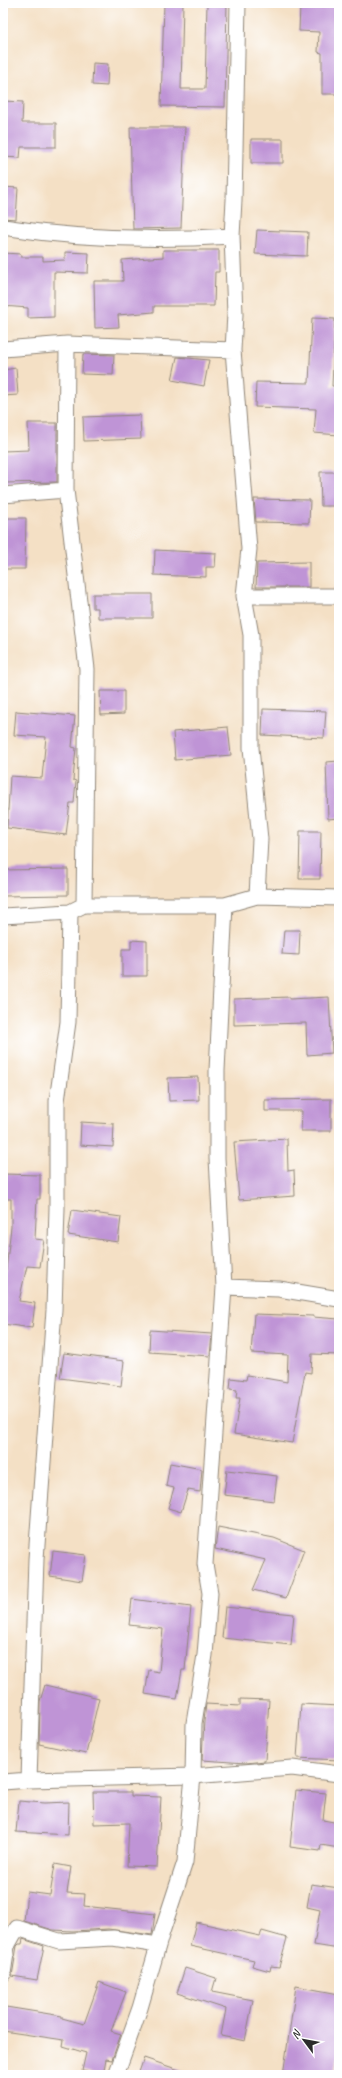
<svg xmlns="http://www.w3.org/2000/svg" width="342" height="2078" font-family="Caveat,sans-serif">
<style>
.building{fill:#bf94d6}
.lines{fill:none;stroke-linecap:round;stroke-linejoin:round}
.minor-casing{stroke:#908678;stroke-width:17}
.minor{stroke:#fff;stroke-width:15}
</style>
<rect width="100%" height="100%" fill="#fff"/>
<filter id="ink" filterUnits="userSpaceOnUse"><feTurbulence type="fractalNoise" baseFrequency=".025" numOctaves="2"/><feDisplacementMap in="SourceGraphic" scale="8" xChannelSelector="R" yChannelSelector="G"/><feConvolveMatrix kernelMatrix="1 2 1 2 8 2 1 2 1" color-interpolation-filters="sRGB"/></filter>
<filter id="wash" filterUnits="userSpaceOnUse"><feTurbulence type="fractalNoise" baseFrequency=".012" numOctaves="4" result="noise"/><feDisplacementMap in="SourceGraphic" scale="16" xChannelSelector="R" yChannelSelector="G"/><feGaussianBlur stdDeviation="0.9" result="paint"/><feColorMatrix in="noise" values="0 0 0 0 0 0 0 0 0 0 0 0 0 0 0 0 0 1.4 0 .05"/><feComposite in="paint" operator="in"/></filter>
<g filter="url(#wash)">
<rect width="100%" height="100%" fill="#f4e0c5"/>
<g id="blocks">
<!-- building -->
<path class="building" d="M164,3H183L181,89H205L207,3H227L225,107L161,106Z
M320,3H339V94H322V53L318,52L319,32L299,31L300,5L320,6Z
M93,63L108,64L107,86L92,85Z
M3,101L23,102L22,123H56V147H21L20,158L3,157Z
M130,127H185L181,228L133,229Z
M251,139H283V163H251Z
M3,187L18,188L16,219L3,218Z
M257,230L308,232L307,256L255,254Z
M163,250H219V272H215L214,306H154V312L118,315L119,327L95,328L94,281H123L122,260L163,257Z
M65,252L89,253L88,273L54,272V317L28,318V308L3,306V253L21,254V257H43V261L65,260Z
M312,318L335,319L332,386H339V435L314,433L316,409L255,407L256,382L309,383Z
M83,354L114,355L113,375L82,374Z
M177,357L209,360L204,386L172,380Z
M16,368L18,395L3,396V370Z
M140,415L141,439L84,441L83,417Z
M28,423H57V482L3,483V451L29,450Z
M320,472H339V506H321Z
M254,499L310,500L309,523L256,522Z
M3,518H26L25,569H3Z
M155,550L216,553L215,567H206V577L154,575Z
M309,562V587H256L257,563Z
M93,594H152V618H98V608H93Z
M100,691H124V714L101,715Z
M263,709L326,711L324,738L262,735Z
M16,711L75,716L72,747L76,748L73,780L76,781L74,803H70L66,835L7,828L10,776L42,778L46,737L14,735Z
M228,727L231,755L175,760L173,732Z
M339,761V818L328,819L326,762Z
M300,831H321L320,879H299Z
M68,869V895L3,896V870Z
M284,930H300L299,955L282,954Z
M131,940L147,941V976H122V949H131Z
M290,997V999L329,997L332,1053L307,1055L306,1023L234,1025V999Z
M198,1077L199,1100L169,1101L168,1078Z
M331,1099V1131H301L302,1111H265V1100Z
M81,1122L114,1124L113,1147L80,1145Z
M287,1139L288,1171L294,1170L295,1196L239,1200L234,1142Z
M3,1174L40,1175V1199H37L35,1239L44,1240L40,1267L27,1266L19,1301L35,1303L32,1328L3,1324L5,1290L3,1289V1269L6,1270L11,1227V1199H3Z
M72,1210L121,1217L118,1242L68,1235Z
M254,1314L313,1316V1317L339,1319V1355L312,1354L311,1373L305,1372L292,1443L234,1434L240,1398H236L237,1390L230,1389L231,1378L246,1380L247,1375L287,1382L288,1355L251,1353Z
M150,1330L212,1334L210,1356L149,1352Z
M64,1353L124,1361L121,1386L60,1378Z
M170,1463L202,1469L200,1492L188,1490L181,1512L168,1508L174,1488L166,1486Z
M227,1470L277,1476L274,1501L224,1495Z
M218,1527L274,1538L304,1550L286,1598L253,1590L266,1560L215,1549Z
M53,1551L86,1555L82,1581L50,1576Z
M132,1599L191,1607L185,1670H182L177,1699L145,1694L149,1670L159,1672L163,1629L129,1625Z
M225,1607L294,1614L291,1645L222,1638Z
M45,1685L99,1698L86,1754L39,1744L40,1701Z
M240,1699L269,1700L265,1761L246,1763L202,1760L204,1720L206,1704L240,1706Z
M301,1704L339,1706V1760L297,1758Z
M296,1790L326,1793L323,1820L339,1823V1848L321,1845L320,1851L290,1847Z
M93,1792H131V1796L161,1797L157,1867L127,1866L129,1823L94,1824Z
M19,1801L44,1803L69,1802L68,1835L16,1832Z
M55,1864L71,1867L67,1893L85,1894L84,1906L155,1914L152,1935L108,1929L73,1931L53,1930L24,1921L27,1892L50,1895Z
M311,1884L339,1888V1949L314,1945L320,1910L307,1907Z
M196,1922L260,1936L262,1931L287,1938L279,1967L271,1966L270,1971L252,1966L254,1960L190,1946Z
M23,1939L44,1946L37,1980L12,1976L17,1946L19,1944H22Z
M185,1968L216,1978L212,1992L253,2000L245,2041L221,2036L226,2009L177,1993Z
M99,1982L126,1992L111,2031L121,2034L112,2060L106,2059L103,2075L82,2071L86,2053L63,2046L64,2040L3,2031L6,2007L62,2016V2018L84,2024Z
M296,1986L339,1994V2046L335,2075H283Z
M144,2058L188,2073V2075H138Z"/>
</g>
</g>
<g filter="url(#ink)">
<use href="#blocks" fill-opacity="0" stroke="#908678" stroke-width="1"/>
<g class="lines">
<!-- minor casing -->
<g class="minor-casing">
<path id="minor" d="M238,3L234,200L232,236L235,314L233,350L249,549L244,596L251,635V748L260,839L257,896
M3,227C78,239 156,241 232,236
M67,344L233,350
M3,349L67,344L66,490L87,669L84,905
M3,495L66,490
M244,596H339
M3,916L70,912L84,905H225L257,896L339,898
M224,1287L279,1289L339,1299
M29,1780L36,1559L54,1310L57,1208V1101L68,1022L70,912
M3,1782L29,1780L193,1776L292,1768L339,1774
M3,1974L7,1946L17,1928L59,1941L113,1938L158,1945
M116,2075L140,2008L162,1932L185,1862L193,1776L194,1723L205,1655L210,1593L205,1564L224,1287L217,1158V1071L225,905"/>
</g>
<!-- minor -->
<use href="#minor" class="minor"/>
</g>
</g>
<!-- margin -->
<rect width="342" height="2078" fill="none" stroke="#fff" stroke-width="16"/>
<!-- north arrow -->
<g transform="translate(304 2040) rotate(302)" stroke="#ffffff" stroke-width="3" paint-order="stroke">
<path d="M0-3L7 15L0 10L-7 15Z" fill="#2b2b2b"/>
<text y="-6" font-size="11" font-weight="bold" text-anchor="middle" fill="#2b2b2b">N</text>
</g>
</svg>
